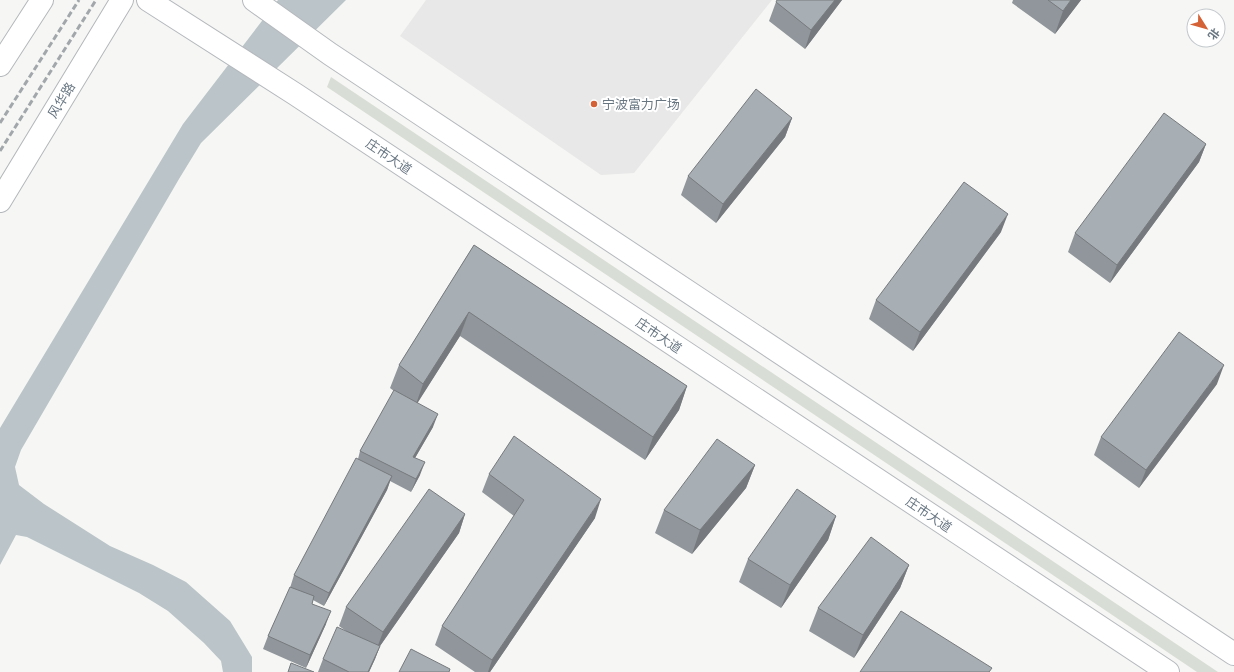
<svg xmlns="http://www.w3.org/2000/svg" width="1234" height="672" font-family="Inter,'Noto Sans SC',sans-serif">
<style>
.built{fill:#e7e8e7}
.green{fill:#d8ddd5}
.water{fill:#bbc4c9}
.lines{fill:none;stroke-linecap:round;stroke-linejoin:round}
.secondary-casing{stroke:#b5b9bd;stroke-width:24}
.primary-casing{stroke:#b4b8bb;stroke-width:24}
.secondary{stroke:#fff;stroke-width:22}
.primary{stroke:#fff;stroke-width:22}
.rail{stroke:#a2a7ac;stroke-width:3;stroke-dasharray:6 3;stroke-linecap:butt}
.wall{fill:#90969b}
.shaded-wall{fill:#767a7e}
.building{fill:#a8afb4;stroke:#767a7e}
.poi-dot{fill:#d46236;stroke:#fff;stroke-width:1.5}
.labels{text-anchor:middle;stroke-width:4;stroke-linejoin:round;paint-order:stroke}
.street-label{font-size:13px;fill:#687682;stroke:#fff}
.poi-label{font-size:13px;fill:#687682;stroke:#fff;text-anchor:start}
</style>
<rect width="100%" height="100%" fill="#f6f7f4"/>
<!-- built -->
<path class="built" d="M426,0H772L634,173L601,175L400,36Z"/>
<!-- green -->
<path class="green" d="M331,77L1218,672H1197L327,87Z"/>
<!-- water -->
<path class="water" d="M278,0H346L201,143L179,179L21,450L15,467L19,485L44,504L110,546L153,565L186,582L230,621L252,657V672H223L221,661L204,643L168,611L139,593L27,537L16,535L0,565V428L183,124Z"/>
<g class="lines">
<!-- secondary casing -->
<g class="secondary-casing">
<path id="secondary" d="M148,0L295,94L1168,672
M254,0L330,54L1234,654"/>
</g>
<!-- primary casing -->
<g class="primary-casing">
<path id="primary" d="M0,65L42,0
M0,201L122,0"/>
</g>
<!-- secondary -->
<use href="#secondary" class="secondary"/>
<!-- primary -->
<use href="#primary" class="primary"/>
<!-- rail -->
<path class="rail" d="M0,123L79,0
M0,151L96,0"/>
</g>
<!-- wall -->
<path class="wall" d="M842,0L805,49L769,21L776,2Z
M1013,0H1081L1055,34L1012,3Z
M792,118L785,137L716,223L681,195L688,176Z
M1206,144L1199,162L1110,283L1068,252L1075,233Z
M1001,232L913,351L869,319L876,300Z
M474,245L687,386L679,410L645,460L460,336L417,403L433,427L415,458L420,475L411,492L390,481L387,490L324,606L313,600L312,604L326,624L306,668L263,649L268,636L290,588L294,575L358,459L360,451L394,391L390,388L399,365Z
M1217,384L1139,488L1094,455L1101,437Z
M755,465L746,488L692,554L655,533L664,510Z
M489,474L595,518L490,672H475L435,645L442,626L514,516L482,492Z
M465,514L459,533L380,646L375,659L369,672H318L323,659L346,631L339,626L346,607Z
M836,516L828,540L781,608L739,582L748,559Z
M909,565L900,588L854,658L809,631L818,608Z"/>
<!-- shaded-wall -->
<path class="shaded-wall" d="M835,0H842L805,49L811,30Z
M1071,0H1081L1055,34L1063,11Z
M792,118L785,137L716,223L723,204Z
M1206,144L1199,162L1110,283L1117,265Z
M1008,214L1001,232L913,351L920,332Z
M469,312L460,336L415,407L423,384Z
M1224,365L1217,384L1139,488L1146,470Z
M687,386L679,410L645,460L653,437Z
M438,414L433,427L408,470L413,457Z
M425,462L420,475L411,492L416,479Z
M755,465L746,488L692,554L700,530Z
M392,476L387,490L324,606L329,593Z
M601,499L595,518L490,672H488L492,660Z
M465,514L459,533L380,646L375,659L369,672H368L383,632Z
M836,516L828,540L781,608L790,585Z
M909,565L900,588L854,658L863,635Z
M331,611L326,624L306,668L310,655Z"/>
<!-- building -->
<path class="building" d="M777,0H835L811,30L776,2Z
M1048,0H1071L1063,11Z
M756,89L792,118L723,204L688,176Z
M1164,113L1206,144L1117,265L1075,233Z
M964,182L1008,214L920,332L876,300Z
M474,245L687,386L653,437L469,312L423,384L399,365Z
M1179,332L1224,365L1146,470L1101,437Z
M394,390L438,414L413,457L425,462L416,479L360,451Z
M514,436L601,499L492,660L442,626L524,500L489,474Z
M717,439L755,465L700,530L664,510Z
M356,458L392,476L329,593L294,575Z
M429,489L465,514L383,632L346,607Z
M797,489L836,516L790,585L748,559Z
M871,537L909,565L863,635L818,608Z
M290,587L314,596L312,604L331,611L310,655L268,636Z
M901,611L992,668L989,672H860Z
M337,627L380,646L368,672H349L323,659Z
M411,649L450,669L449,672H399Z
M291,663L314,672H288Z"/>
<!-- markers -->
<circle class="poi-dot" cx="594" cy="104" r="4"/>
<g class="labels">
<!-- street labels -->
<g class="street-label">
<text transform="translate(61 100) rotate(-59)" y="5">风华路</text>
<text transform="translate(389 156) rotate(34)" y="5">庄市大道</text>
<text transform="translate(659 335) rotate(34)" y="5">庄市大道</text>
<text transform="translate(929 514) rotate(34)" y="5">庄市大道</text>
</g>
<!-- poi labels -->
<g class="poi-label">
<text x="602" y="109">宁波富力广场</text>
</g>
</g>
<!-- north arrow -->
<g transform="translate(1206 28) rotate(127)"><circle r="19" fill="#ffffff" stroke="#c3c8cd"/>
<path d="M0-3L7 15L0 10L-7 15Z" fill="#d46236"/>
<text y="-6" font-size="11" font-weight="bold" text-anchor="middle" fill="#687682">北</text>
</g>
</svg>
